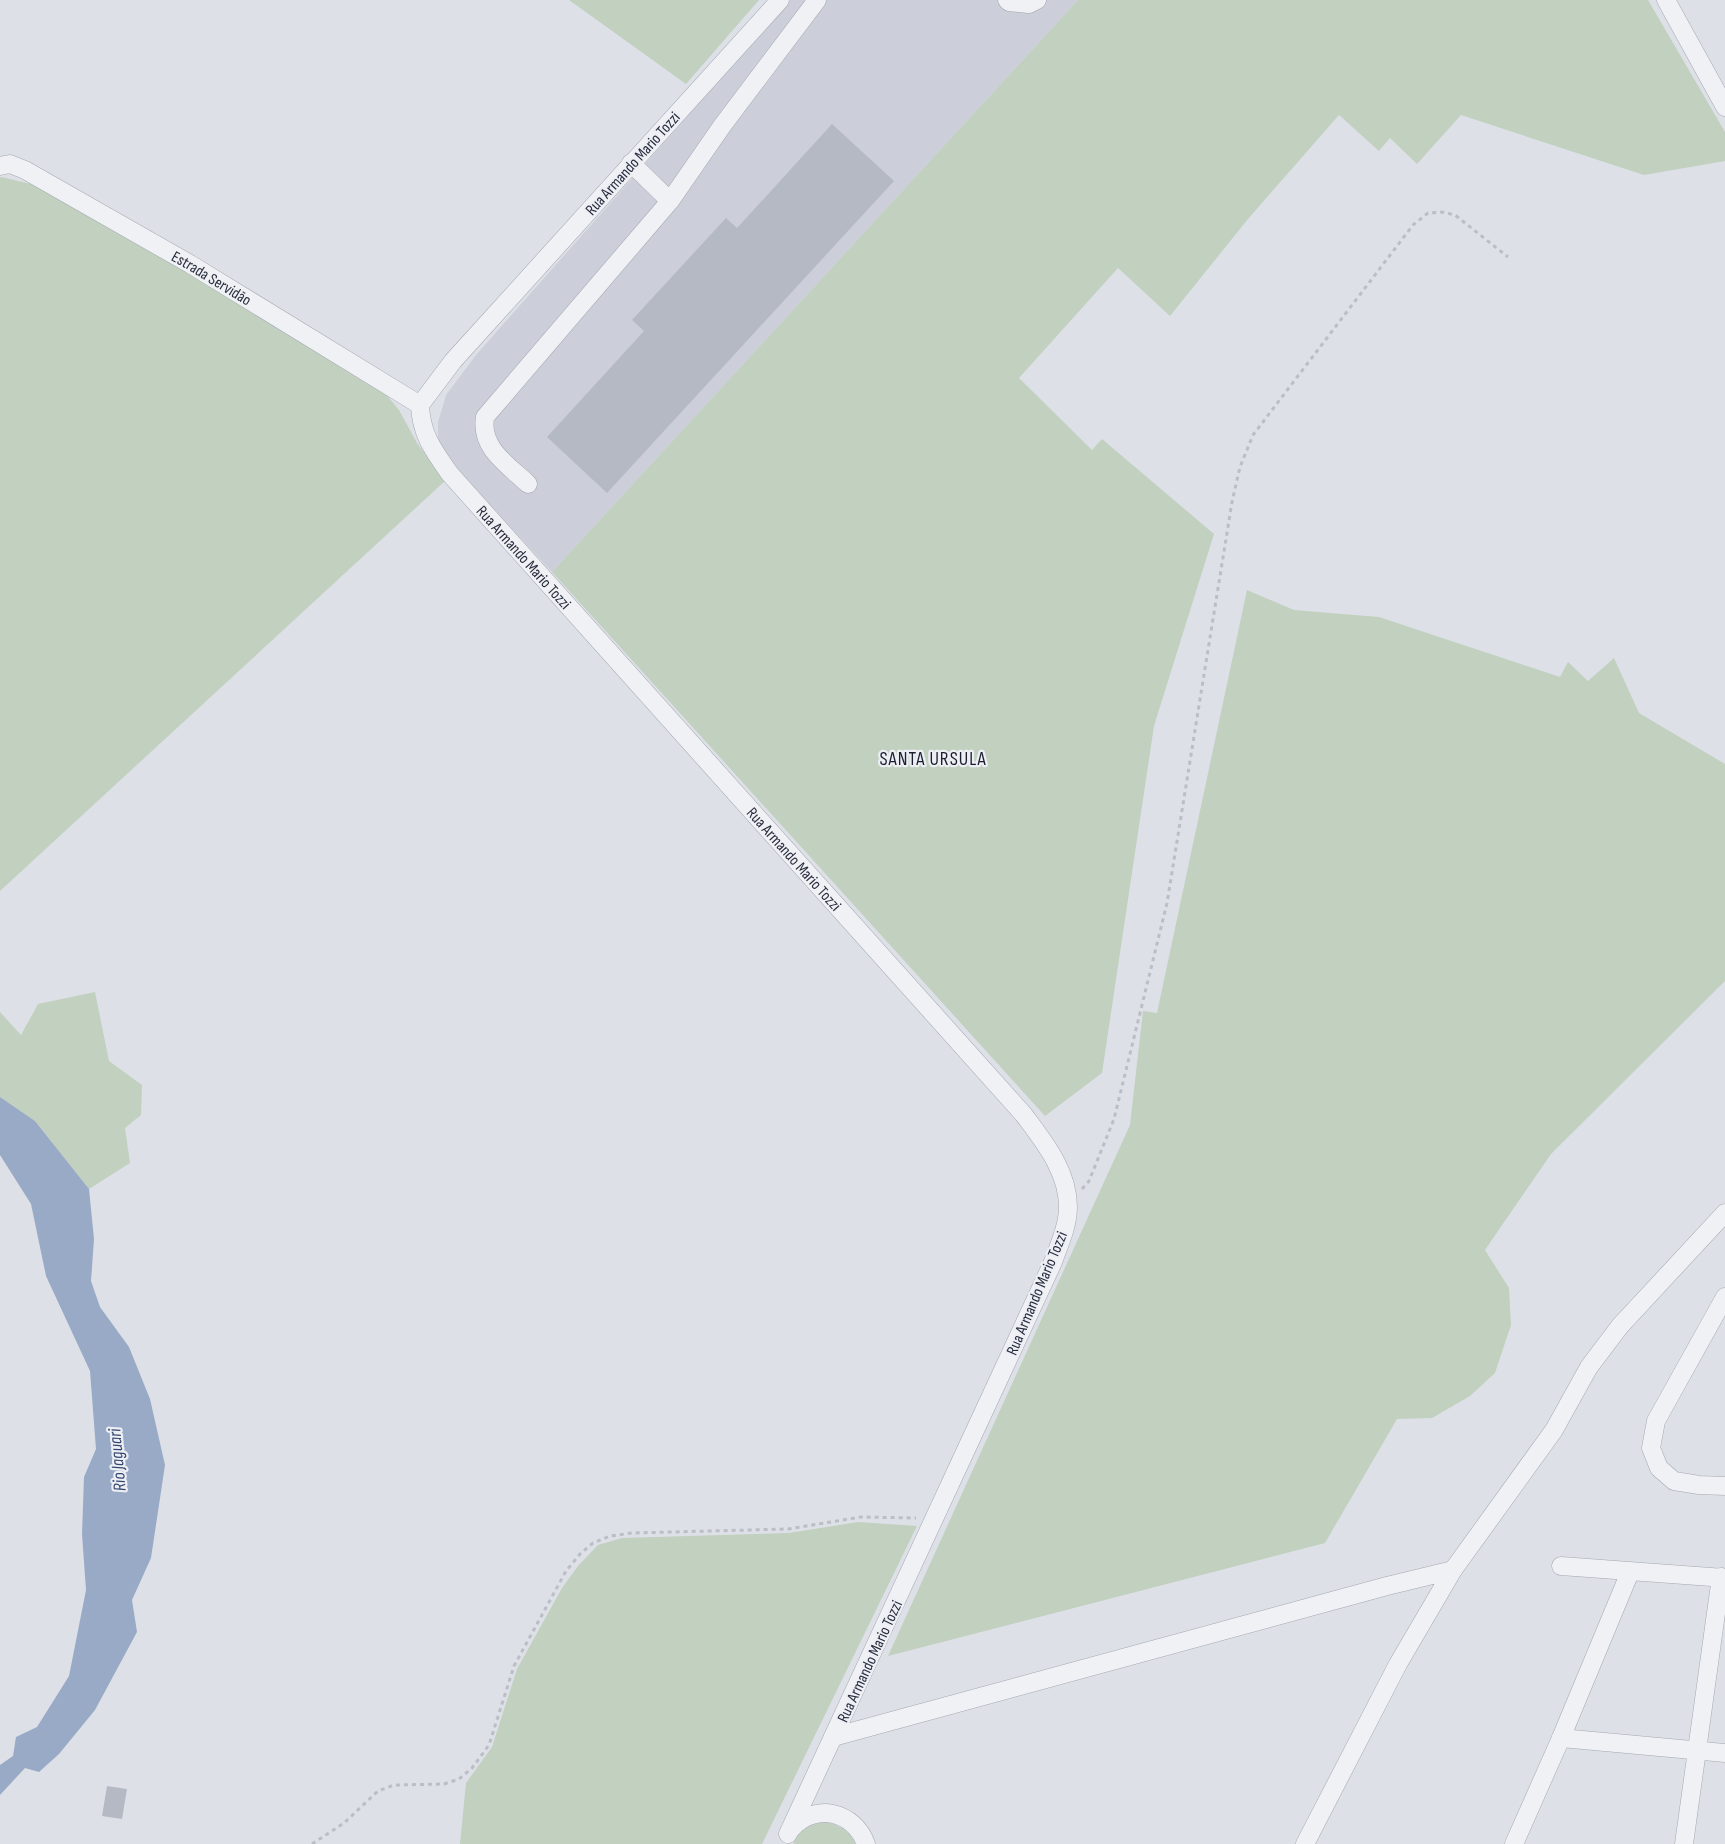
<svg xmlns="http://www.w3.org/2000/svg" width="1725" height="1844" font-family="'Sofia Sans Condensed',sans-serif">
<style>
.built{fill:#cccfd9}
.green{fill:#c1d0bf}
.water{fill:#99aac6}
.building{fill:#b5b9c3}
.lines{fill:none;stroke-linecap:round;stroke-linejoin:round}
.minor-casing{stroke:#a3a7b1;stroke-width:19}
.path{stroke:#bcbec5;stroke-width:3;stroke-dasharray:4 4;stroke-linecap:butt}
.minor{stroke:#f0f1f5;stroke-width:18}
.labels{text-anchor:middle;stroke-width:4.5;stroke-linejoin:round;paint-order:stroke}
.street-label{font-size:16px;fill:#272d3d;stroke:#edeff5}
.water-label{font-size:18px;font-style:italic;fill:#33476f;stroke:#edeff5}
.quarter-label{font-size:19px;letter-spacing:1px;fill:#1a1e2e;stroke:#edeff5}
</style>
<rect width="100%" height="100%" fill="#dee0e7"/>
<!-- built -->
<path class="built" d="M790,0H1078L552,572L444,455L438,439V422L446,395L476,355Z"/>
<!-- green -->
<path class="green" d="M569,0H759L686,84Z
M1078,0H1648L1725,132V161L1644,175L1461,115L1417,164L1390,138L1379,151L1339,115L1248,219L1170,316L1118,268L1019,378L1092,450L1102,439L1214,534L1154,726L1102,1073L1045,1116L552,572Z
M1,177L31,184L190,271L380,387L399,410L417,443L445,481L0,891V178Z
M1247,590L1294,610L1379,617L1560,677L1568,662L1588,681L1614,658L1639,713L1725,764V981L1551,1154L1485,1250L1509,1288L1511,1325L1495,1373L1470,1396L1432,1418L1397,1419L1325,1543L888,1656L1130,1125L1143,1011L1157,1013Z
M95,992L109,1061L142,1085L141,1115L125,1128L130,1163L89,1189L35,1121L0,1097V1012L21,1035L38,1004Z
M858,1522L917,1526L762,1844H460L466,1783L492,1747L517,1669L562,1588L578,1566L598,1545L622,1538L789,1533Z
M824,1822C838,1824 850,1830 855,1844H793C799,1830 810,1824 824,1822Z"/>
<!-- water -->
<path class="water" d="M0,1097L35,1121L89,1189L94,1239L91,1281L100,1307L129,1347L150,1399L165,1465L151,1558L132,1600L137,1632L95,1710L59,1754L39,1772L25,1768L0,1795V1765L13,1756L16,1737L37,1727L69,1676L86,1590L82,1534L84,1477L96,1449L90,1371L46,1276L31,1204L0,1155Z"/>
<!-- building -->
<path class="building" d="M832,124L894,181L607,493L547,437L644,331L632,320L726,218L737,228Z
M107,1786L127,1789L122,1819L102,1816Z"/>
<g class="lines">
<!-- minor casing -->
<g class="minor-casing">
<g id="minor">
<path id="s1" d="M780,0L453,361L420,405C421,434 433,450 450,474L1024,1115C1044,1142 1068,1171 1068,1207C1068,1226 1059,1245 1053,1262L788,1834"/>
<path d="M1007,0L1009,2L1029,4L1037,0"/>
<path d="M1666,0L1725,107"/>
<path id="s2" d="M0,166L10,164L25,170L190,264L420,405"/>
<path d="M670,201L722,126L817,0"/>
<path d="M528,484C507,464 480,448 485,417L670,201L631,163"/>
<path d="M1725,1297L1656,1421L1651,1448L1659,1468L1674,1481L1699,1485L1725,1486"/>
<path d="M1561,1566L1725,1578"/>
<path d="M1453,1570L1554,1430L1589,1367L1620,1326L1725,1213"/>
<path d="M833,1737L1387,1586L1453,1570L1398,1664L1305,1844"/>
<path d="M1561,1738L1725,1753"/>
<path d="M791,1829C815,1802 854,1811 866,1844"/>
<path d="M1514,1844L1561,1738L1630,1572"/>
<path d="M1684,1844L1721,1577"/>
</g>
</g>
<!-- path -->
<path class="path" d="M1082,1189L1089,1181L1114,1119L1167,903L1232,502L1240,467L1253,435L1413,225L1428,213L1442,212L1455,215L1508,257
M312,1844L344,1823L378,1791L394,1785L444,1784L459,1779L472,1768L489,1745L514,1666L566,1571L580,1554L593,1543L610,1536L632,1533L788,1529L861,1517L916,1518"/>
<!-- minor -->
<use href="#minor" class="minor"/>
</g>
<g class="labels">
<!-- street labels -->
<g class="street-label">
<text transform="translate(632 163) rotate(-48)" y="6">Rua Armando Mario Tozzi</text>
<text dy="6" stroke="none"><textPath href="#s2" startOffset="242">Estrada Servidão</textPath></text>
<text dy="6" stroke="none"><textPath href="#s1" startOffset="730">Rua Armando Mario Tozzi</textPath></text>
<text dy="6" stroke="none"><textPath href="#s1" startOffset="1135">Rua Armando Mario Tozzi</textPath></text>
<text transform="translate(1036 1293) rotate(-67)" y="6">Rua Armando Mario Tozzi</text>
<text transform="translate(869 1661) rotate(-65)" y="6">Rua Armando Mario Tozzi</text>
</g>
<!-- water labels -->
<g class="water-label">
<text transform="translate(117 1460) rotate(-95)" y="6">Rio Jaguari</text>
</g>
<!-- quarter labels -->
<g class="quarter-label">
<text x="933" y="765">SANTA URSULA</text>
</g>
</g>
</svg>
